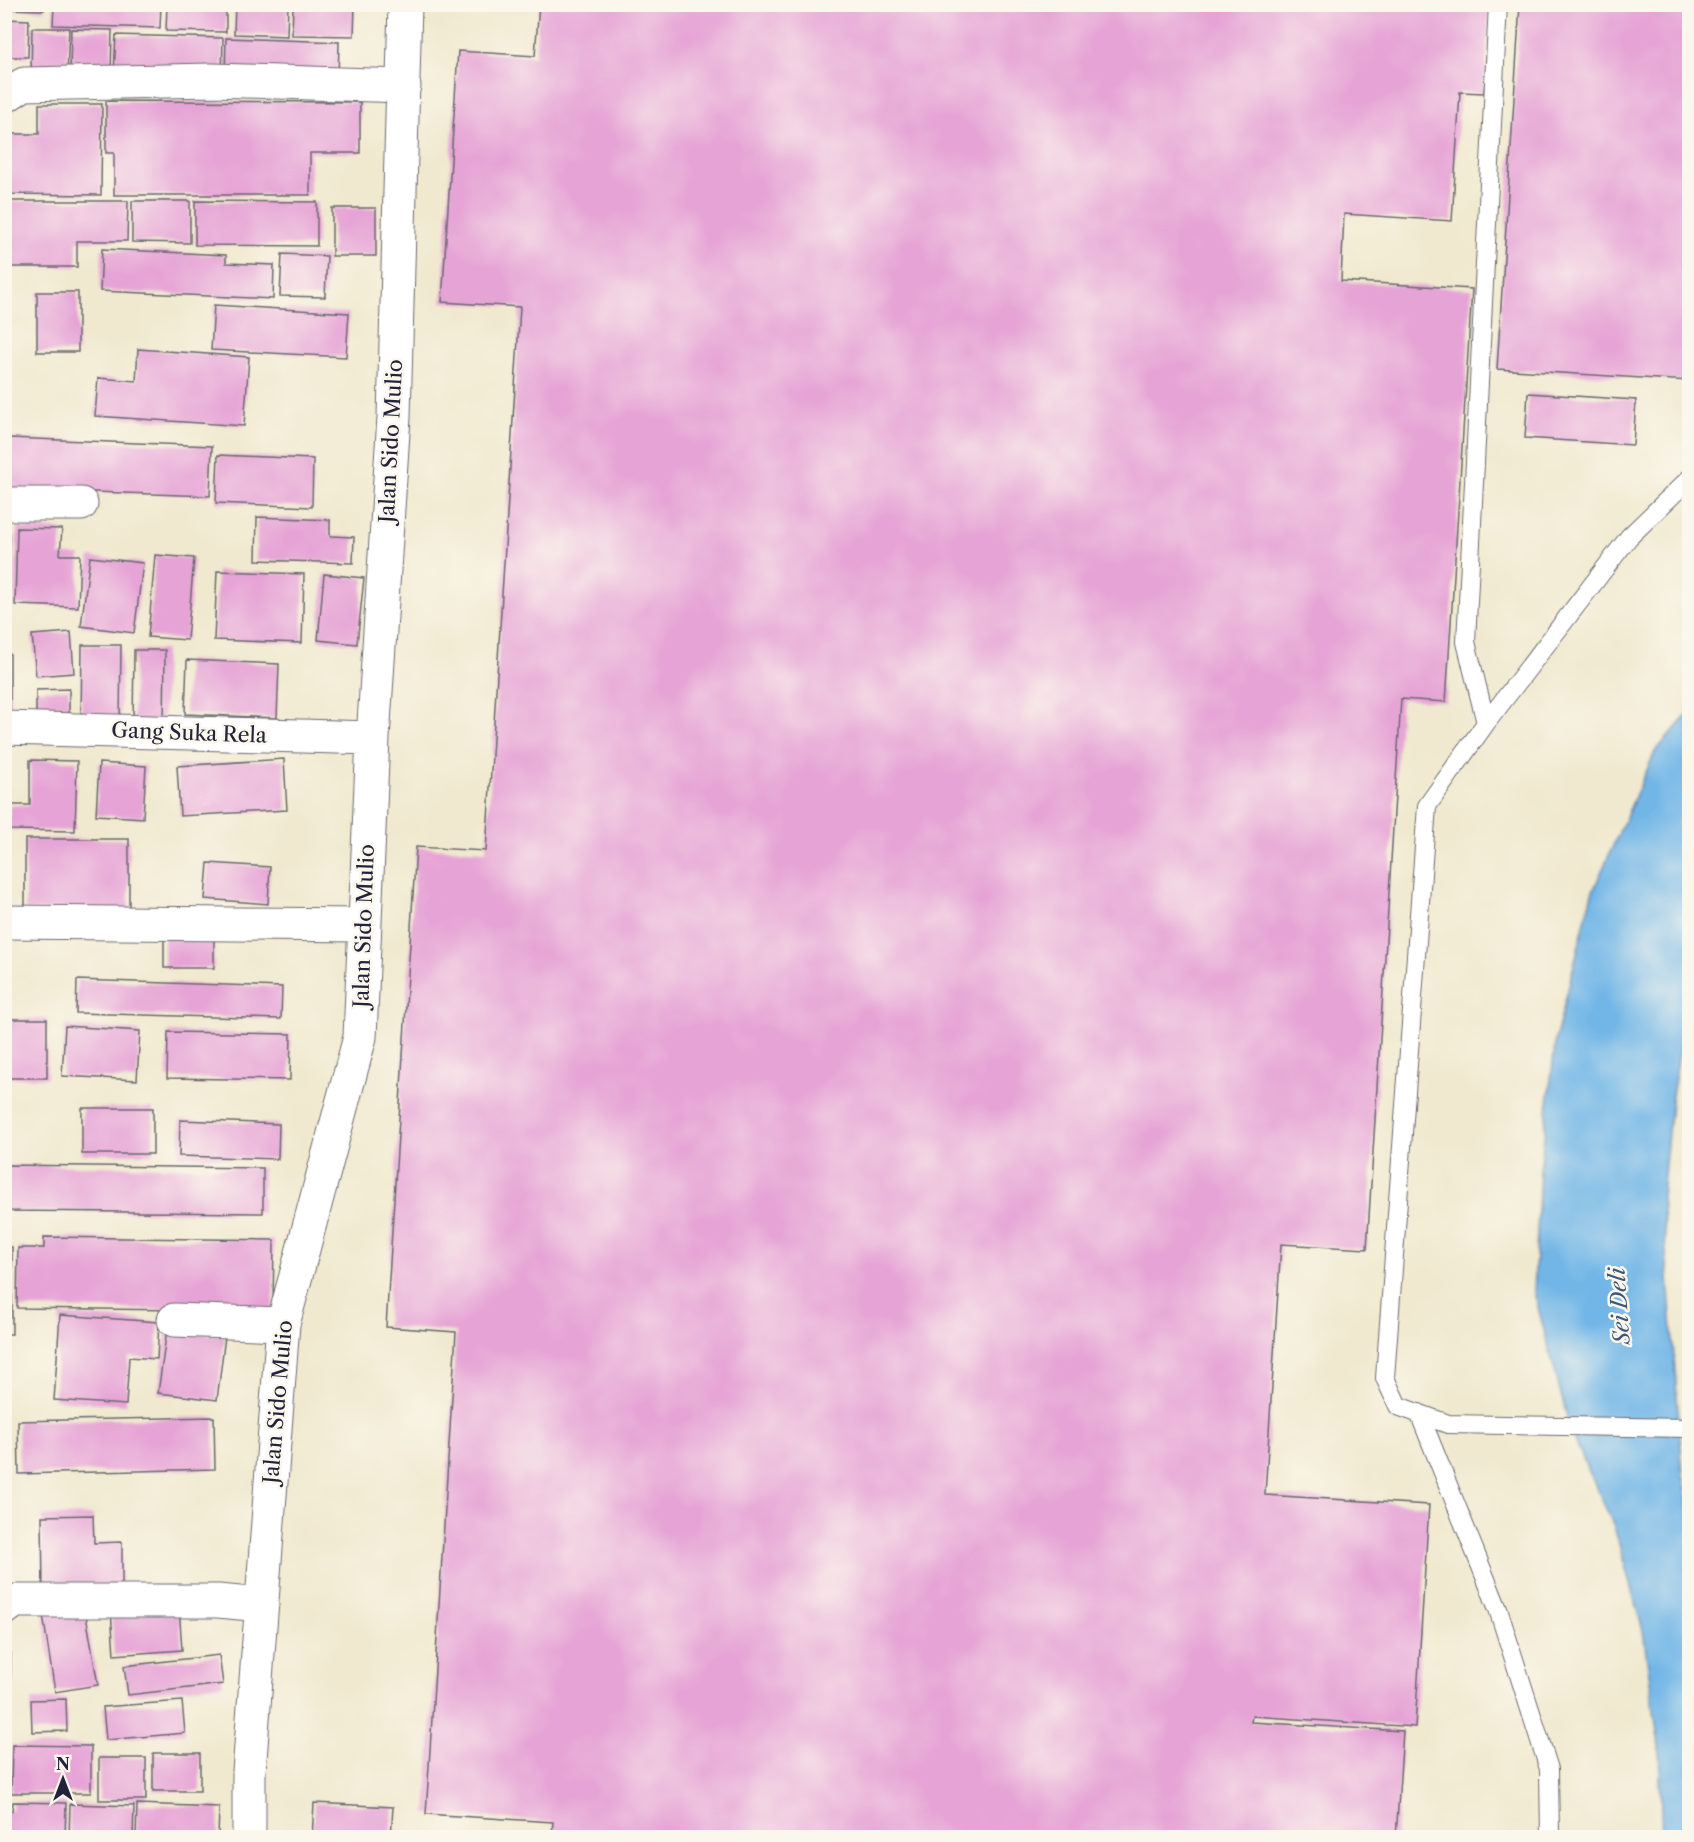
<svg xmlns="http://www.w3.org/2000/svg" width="1694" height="1842" font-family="'Libre Caslon Text',serif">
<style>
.water{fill:#71b6e7;stroke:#4a6c91;stroke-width:1.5}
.building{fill:#e6a4d6}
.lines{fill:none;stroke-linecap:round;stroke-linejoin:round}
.lane-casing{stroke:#6a686f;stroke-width:20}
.street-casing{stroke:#6a686f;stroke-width:35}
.lane{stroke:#fff;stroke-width:18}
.street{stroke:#fff;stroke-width:33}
.labels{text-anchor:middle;stroke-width:5;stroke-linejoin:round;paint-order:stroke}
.street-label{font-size:21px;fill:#22223b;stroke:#fbf7ec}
.water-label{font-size:22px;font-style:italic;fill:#3e5677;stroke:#fbf7ec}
</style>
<rect width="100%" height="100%" fill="#fbf7ec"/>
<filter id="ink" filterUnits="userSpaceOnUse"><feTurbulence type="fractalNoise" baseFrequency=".0167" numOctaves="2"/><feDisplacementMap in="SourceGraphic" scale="12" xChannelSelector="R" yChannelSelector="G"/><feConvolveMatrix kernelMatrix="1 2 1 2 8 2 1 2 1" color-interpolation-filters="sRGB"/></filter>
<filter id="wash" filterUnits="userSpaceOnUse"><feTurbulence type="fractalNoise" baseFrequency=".008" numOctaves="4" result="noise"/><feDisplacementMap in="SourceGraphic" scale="24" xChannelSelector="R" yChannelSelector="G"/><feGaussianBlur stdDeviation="1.35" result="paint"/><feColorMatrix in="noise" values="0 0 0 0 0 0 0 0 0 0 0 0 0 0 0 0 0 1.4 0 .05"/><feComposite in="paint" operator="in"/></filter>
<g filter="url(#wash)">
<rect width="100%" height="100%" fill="#f0e9cf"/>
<!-- water -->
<path class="water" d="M1689,713V994L1671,1102L1662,1197L1683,1476L1690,1507L1689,1837H1662L1659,1746L1643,1631L1614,1526L1571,1432L1534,1292L1540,1171L1556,1037L1592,893L1655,752Z"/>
<g id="blocks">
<!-- building -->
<path class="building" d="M4,4H45L44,10L4,9Z
M54,4H161L160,28L53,25Z
M167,4H226V32L166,31Z
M235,4H288L287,36L234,34Z
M293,4H355L354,36L292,35Z
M539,4H1490L1484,93L1460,92L1452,221L1344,214L1341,281L1472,289L1446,702L1401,699L1367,1249L1281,1244L1265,1495L1429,1505L1415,1727L1252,1716L1251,1722L1403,1731L1396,1838H552L553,1822L426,1814L456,1332L386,1327L416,847L486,851L520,307L442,302L458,51L535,56Z
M1520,4H1690V381L1497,369Z
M4,19L29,20L28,57H4Z
M32,28H69L67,76L31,75Z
M71,29L112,30L111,75L70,73Z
M116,35L223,38L222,76L114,73Z
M226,38L339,42L338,79L225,76Z
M106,101L360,102V153H310V195H114V153H106Z
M39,104H102L101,195L4,194V134H39Z
M4,201H128L127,241H77V267H4Z
M132,201H190V243L132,242Z
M195,201L317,202V246L195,245Z
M332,208H376V256H332Z
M102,249L226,255V263L274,265L273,299L100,291Z
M282,254L327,256L325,297L280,296Z
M37,292H78V352H37Z
M214,305L349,313L346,357L211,350Z
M138,349L249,357L244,426L95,416L98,378L136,381Z
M1528,393L1636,400L1633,445L1525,438Z
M9,438L212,446L210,496L7,489Z
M218,455L313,459L312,507L216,503Z
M257,517L330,520V536L354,537L353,563L256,560Z
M17,528L62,529L60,555H80L78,607L15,605Z
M4,534H10L8,605L4,604Z
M155,555L194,558L187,640L148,637Z
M90,557L143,563L134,633L81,626Z
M217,571L304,574L302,643L214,640Z
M324,574L364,578L357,644L318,640Z
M71,632L74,673L36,676L32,635Z
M82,645H121L120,721L81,720Z
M134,650H165L164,723H133Z
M4,654H10V716H4Z
M187,660L279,664L277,718L185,714Z
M69,689V722L36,723V690Z
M284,759L287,810L180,816L177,766Z
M30,760L77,761L75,831L9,830V805H30Z
M99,763L146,766L143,818L96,815Z
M25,839H129V910H25Z
M208,863L270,867L268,904L205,899Z
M164,935H214V968H164Z
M77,980L282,987L281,1019L76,1013Z
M7,1019H47V1078H7Z
M65,1026L140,1031L137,1080L62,1076Z
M168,1032L291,1034L290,1080L167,1078Z
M82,1108H153V1154H82Z
M180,1120L279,1124L278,1159L179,1156Z
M4,1165L263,1168V1213L4,1211Z
M44,1237L274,1240L273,1311L17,1308L18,1248H44Z
M4,1247H12V1334H4Z
M60,1315L159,1322L157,1359L129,1357L126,1405L54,1400Z
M167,1329L225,1336L217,1400L158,1393Z
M214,1417L215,1469L19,1474L18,1421Z
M93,1515L94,1543L122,1542V1591L43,1593L42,1516Z
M179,1606L182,1650L114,1655L111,1610Z
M85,1609L98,1685L55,1692L43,1615Z
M4,1653H11L10,1714H4Z
M219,1655L223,1684L128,1695L124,1666Z
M66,1699L67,1731L32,1732L31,1700Z
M182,1701L185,1733L106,1740L103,1707Z
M4,1733H8V1790H4Z
M12,1745L91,1746V1793H11Z
M153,1753H200V1791H153Z
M99,1758H146V1800H99Z
M13,1802L66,1803L65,1838L4,1836V1811H12Z
M314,1803L393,1807L391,1838H312Z
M70,1804L134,1806L133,1838H69Z
M137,1804L219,1807L218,1838H136Z"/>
</g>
</g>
<g filter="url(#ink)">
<use href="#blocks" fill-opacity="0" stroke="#6a686f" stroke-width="1.5"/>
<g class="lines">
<!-- lane casing -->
<g class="lane-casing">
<path id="lane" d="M1690,478L1629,537L1486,723L1427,806L1385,1378L1398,1406L1448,1424L1690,1428
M1486,723L1466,642L1498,4
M1419,1413L1498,1609L1549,1769L1550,1838"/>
</g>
<!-- street casing -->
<g class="street-casing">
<path id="street" d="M4,97L24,84L212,80L404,86
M4,504H81
M4,728L373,738
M4,922L364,925
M174,1320L283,1324
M4,1609L15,1601H218L262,1605
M249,1838V1772L283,1324L360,1037L373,738L394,417L405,4"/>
</g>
<!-- lane -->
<use href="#lane" class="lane"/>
<!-- street -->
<use href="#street" class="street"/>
</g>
</g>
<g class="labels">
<!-- street labels -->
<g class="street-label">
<text transform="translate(391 441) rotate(-87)" y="7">Jalan Sido Mulio</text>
<text transform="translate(189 733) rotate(2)" y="7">Gang Suka Rela</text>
<text transform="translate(364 926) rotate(-88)" y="7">Jalan Sido Mulio</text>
<text transform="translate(278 1402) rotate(-85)" y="7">Jalan Sido Mulio</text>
</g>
<!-- water labels -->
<g class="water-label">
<text transform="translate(1619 1306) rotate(-94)" y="8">Sei Deli</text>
</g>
</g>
<!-- margin -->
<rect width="1694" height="1842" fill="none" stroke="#fbf7ec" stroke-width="24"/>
<!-- north arrow -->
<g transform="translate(63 1779)" stroke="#fbf7ec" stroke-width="4.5" paint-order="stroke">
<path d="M0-4.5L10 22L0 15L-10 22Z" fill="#22223b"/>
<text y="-9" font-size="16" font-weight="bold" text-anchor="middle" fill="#22223b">N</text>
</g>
</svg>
